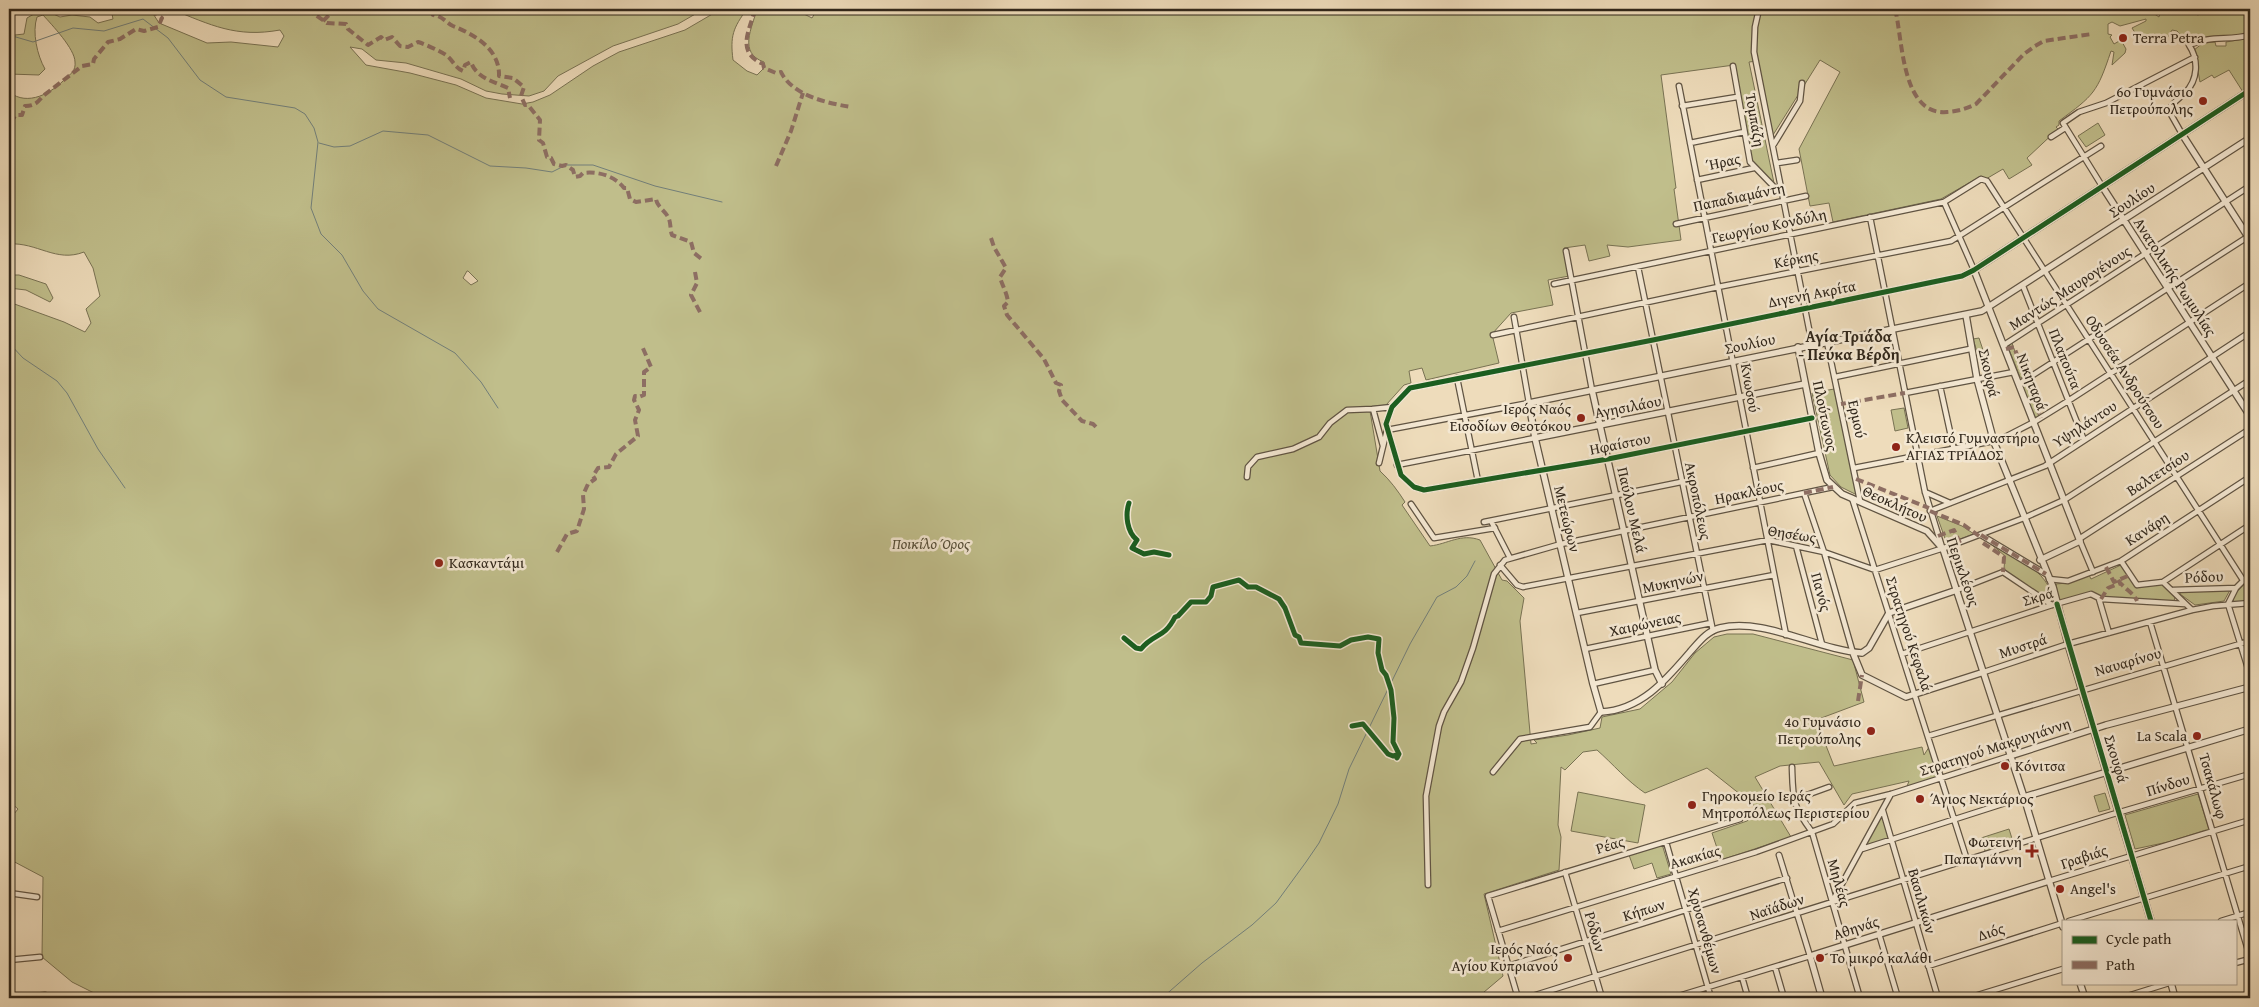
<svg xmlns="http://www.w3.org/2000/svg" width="2259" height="1007" font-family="'Gentium Book Plus',serif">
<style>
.green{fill:#c0be8b;stroke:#787253;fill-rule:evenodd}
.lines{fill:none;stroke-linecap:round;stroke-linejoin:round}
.stream{stroke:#727f7a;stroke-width:1}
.minor-casing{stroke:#605443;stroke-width:7}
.tertiary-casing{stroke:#605443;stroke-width:8}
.minor{stroke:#f4e8d3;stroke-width:4.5}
.tertiary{stroke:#f4e8d3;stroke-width:5.5}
.quiet{stroke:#8d6e63;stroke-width:4;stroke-dasharray:8 4;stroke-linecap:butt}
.cycleway-casing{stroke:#f4e8d3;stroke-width:8}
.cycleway{stroke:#1b5e20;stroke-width:5}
.poi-dot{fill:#8f2418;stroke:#f4e8d3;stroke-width:2}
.labels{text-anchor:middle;stroke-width:5;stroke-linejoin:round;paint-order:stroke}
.poi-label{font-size:15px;fill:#31271b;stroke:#f4e8d3;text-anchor:start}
.street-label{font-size:15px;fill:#31271b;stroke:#f4e8d3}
.park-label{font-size:15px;font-style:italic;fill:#554d37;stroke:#f4e8d3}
.neighbourhood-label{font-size:16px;font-weight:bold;fill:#31271b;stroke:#f4e8d3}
</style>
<rect width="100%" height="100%" fill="#eedcbb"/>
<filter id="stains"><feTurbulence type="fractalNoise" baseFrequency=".004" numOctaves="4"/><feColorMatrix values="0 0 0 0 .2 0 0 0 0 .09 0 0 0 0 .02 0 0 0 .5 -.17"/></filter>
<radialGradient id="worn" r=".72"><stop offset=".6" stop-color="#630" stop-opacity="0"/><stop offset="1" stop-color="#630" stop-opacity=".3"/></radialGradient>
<!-- green -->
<path class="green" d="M111,9H145L152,12L159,23L207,43L231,42L278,47L284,36L280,30C236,38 211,25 171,9H704L678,24L613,46L558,76L544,91L529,96L502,94L486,91L461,79L406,63L376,60L362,49L350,47L366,65L410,73L456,85L486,98L522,104L533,102L550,95L593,66L619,52L685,30L721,9H747C733,28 730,36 733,60L747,71L757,75L765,67L764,62C738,53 752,28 757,9H794L812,18L815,13L806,9H2147L2159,17L2161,9H2187V11L2198,15L2208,9H2250V32L2236,36L2184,38L2177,31L2172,30L2167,38L2152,40L2144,35L2139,39L2132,28L2146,21V19L2120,26L2112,22L2108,24V34L2112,35L2110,37L2114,44L2121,40L2126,49L2125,53L2112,65L2114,52L2111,51C2097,93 2094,95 2059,121V125L2056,127L2058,129L2027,158L2032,165L2009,179L2003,169L1986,179L1981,176L1941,199L1833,222L1829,203L1810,206L1799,149L1840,72L1820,60L1773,135L1758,61L1749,62L1774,183L1751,161L1734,65L1661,75L1676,188L1674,189L1681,240L1628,247L1607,245L1610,256L1589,261L1585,245L1564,248L1569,276L1548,280L1553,305L1511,313L1492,334L1499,363L1426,380L1422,368L1409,371L1411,383L1404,385L1386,405L1366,407V410L1370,411L1380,471C1390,480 1398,491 1405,502L1402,505L1430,546C1448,544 1461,533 1480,540L1502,580L1507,581L1524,598L1520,621L1531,744L1537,743L1534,740L1568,735L1600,728L1602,717L1640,709L1672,682L1695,653L1714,637L1727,634H1753L1853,660L1864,702L1816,720L1834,766L1922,747L1924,755L1931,744L1941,777L1906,789L1909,781L1852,794L1844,805L1819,762L1780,766L1755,777L1791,837L1721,860L1712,833L1747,821L1760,810L1707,768L1645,793C1627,781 1613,764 1597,750L1583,752L1565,770L1561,767L1558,825L1561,837L1559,870L1484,894L1503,976L1477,998H104L72,982L42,957L43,877L9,859V820L18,809L9,801V302L64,322L85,332L91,323L86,309L100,296L93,268L84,252C56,263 37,242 9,244V92C28,107 52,93 66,78C71,74 76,70 75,62C75,49 52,25 43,15L37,17C32,32 37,55 45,69L39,75L9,74V32L15,35L24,34L27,18L39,11H47L60,17L72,15L90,17L98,23L113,19ZM467,271H468L478,281L471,285L463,278Z
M2250,38V87L2243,92L2229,70L2214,78L2212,75L2200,82L2194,50L2203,43L2215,42L2216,46H2226V42Z
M2098,123L2105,135L2086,147L2078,136Z
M9,275H19L46,284L53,298L50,302L26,290L9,288Z
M1979,338L1984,353L1978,355L1973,339Z
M2012,343L2023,375L2022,378L2020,377L2008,347Z
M2026,384L2039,415L2037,418L2035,417L2022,387Z
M1834,389L1857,495L1841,487L1830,475L1812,393Z
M1904,408L1908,428L1895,431L1891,410Z
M1937,516L1962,526L1974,534L1947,544Z
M1986,540C2008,554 2051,570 2052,600L2051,602L2007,573L2004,569L2005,556Z
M2121,565L2136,588L2163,583L2167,590L2175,597L2174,601L2104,598L2091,593L2059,602L2056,584L2067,583L2089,575L2091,579Z
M2250,578V602H2233L2234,595Z
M2230,590L2224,601L2195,605L2180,594V592Z
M1578,792L1645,805L1638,843L1571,831Z
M2105,793L2110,809L2099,812L2094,796Z
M2198,794L2209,829L2168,842L2135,849L2125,815Z
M1883,811L1891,838L1869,844L1862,849Z
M2009,829L2014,845L1986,854L1981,838Z
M1662,844L1671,874L1657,878L1652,863L1634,869L1629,855Z"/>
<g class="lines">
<!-- stream -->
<path class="stream" d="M9,35L33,42L73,28L104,31L143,19L168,38L200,80L226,97L295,108L305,114L314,128L318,142L311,208L321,234L342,255L363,291L378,309L455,353L481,382L498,408
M319,143L334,147L350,146L383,131L428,135L490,166L526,168L552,172L566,165H593L655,186L722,202
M9,343L23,358L57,381L67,393L98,449L125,488
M1162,998L1202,963L1252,925L1276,903L1306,862L1319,843L1338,804L1349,769L1410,644L1437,597L1456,587L1467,576L1475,561"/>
<!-- minor casing -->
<g class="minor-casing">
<path id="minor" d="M1759,9L1755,27L1754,52L1812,344
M1733,66L1750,162L1778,191L1783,193
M1679,86L1786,635
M1682,106L1737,97
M2182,134L2169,111C2171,103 2179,99 2185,93C2198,80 2199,60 2189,45C2210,35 2229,41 2250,35
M2051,137L2065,128
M1690,143L1744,132
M1774,144L1800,101L1802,83
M1777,163L1797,160
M1697,180L1754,168
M2102,186L2063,123L2079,112L2106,103L2195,57
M1870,217L1925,492L1942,547
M1676,224L1806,196
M1566,251L1592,390
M1638,267L1713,631
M1554,284L1944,202L1981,179L1987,181L2243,580
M2023,286L2084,440
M1493,335L1718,287L1951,241L2101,146
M1827,342L1860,501
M2004,345L2250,186
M1835,377L1970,349
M1457,378L1478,481
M2019,384L2249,236
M1940,386L1954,450
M1905,393L2014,372
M1812,418L1608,459L1424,490L1414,487L1401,475L1386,424L1392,407L1410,388L1653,340L1962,276L1974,270L1944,202
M1383,446L1373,409L1392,407
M1379,463L1387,430L1529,403L1514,317
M1397,465L1535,438
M1753,468L1819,453
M1854,468L1999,440L2034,422L2068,401L2250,283
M1247,477L1248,467L1257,457L1293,449L1319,437L1330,423L1347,410L1373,409
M1925,492L1950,503
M1804,493L1824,552L1853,653
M1852,498L1967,860
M1411,504L1434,538L1495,528
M1930,511L2045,466L2250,332
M1491,521L1510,558
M1484,522L1681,482
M1981,535L2046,574
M2079,539L2250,429
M2080,541L2093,572
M1796,546L1822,644
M2121,561L2137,585L2163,582L2250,525
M1500,565L1517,585L1523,587L1768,540L1824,552L1875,570L1950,546L2024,518L2064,500L2250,380
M2250,574L2236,588L2228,604L2250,675
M2049,579L2068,581L2121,561L2250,477
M2163,582L2192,610
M1957,590L2003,572L2052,605
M2173,590L2236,588
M2099,599L2109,633
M1577,613L1774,575
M2150,622L2250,957
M1585,649L1711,623
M1902,654L2052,605L2091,594L2101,599L2185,604
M1984,672L2068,644L2192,610L2213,606L2250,603
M1593,684L1655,670
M1928,736L2250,641
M1792,767C1793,800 1792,805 1812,832L1860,998
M1493,772L1520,739L1590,727L1601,712
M1793,800L1829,787
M1883,811L1938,998
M1666,842L1711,998
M1862,849L2024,797
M1565,872L1602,998
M2049,881L2250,820
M1428,885L1426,796L1439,726L1444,712L1461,682L1473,648L1494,574L1505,560L1561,544L1833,487
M9,893L37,897
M1832,902L1891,794
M9,917H10
M2069,921L2250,866
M2221,921L2250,912
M9,928L11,930
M1498,931L1756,852L1833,824L1855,803L1891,794L2010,756
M1879,934L1898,998
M9,960L40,957
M2235,963L2250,959
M1508,966L1787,878
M1928,966L2063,923
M1775,967L1784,998
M1742,977L1748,998
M15,998L45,995
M1518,998L1488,896L1740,819
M1526,998L2110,815L2250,774
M1672,998L1810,956L1779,855
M1968,998L2063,969
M2121,998L2169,983"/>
</g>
<!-- tertiary casing -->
<g class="tertiary-casing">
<path id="tertiary" d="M2182,134L2250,240
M2102,186L2250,416
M1966,315L1977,379L1994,442L2053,587L2068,644L2151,921
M1798,347L1819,453L1827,480L1842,494L1927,531L1943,549L2024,797L2063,927
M1592,390L1655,670L1662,684
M1535,438L1805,384
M2040,560L2080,541L1974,270L2250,90
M1957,590L1889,613L1869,648L1862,653C1817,650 1764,617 1720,628C1707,631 1699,642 1690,652C1666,680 1641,710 1601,712L1593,684L1535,438L1529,403L1982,311L2250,138
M1853,653L1862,675L1906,697L1984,672
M2010,756L2106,725L2250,687
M2024,797L2250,729
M2080,983L2085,998
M2171,983L2175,998
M1822,998L1810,956L2049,881"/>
</g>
<!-- minor -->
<use href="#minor" class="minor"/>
<!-- tertiary -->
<use href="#tertiary" class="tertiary"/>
<!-- quiet -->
<path class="quiet" d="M307,9L327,23L346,24L348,29L368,45L381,37L384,40L392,37L400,46L408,47L418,42C425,44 440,51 446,55C453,60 454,67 463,71L465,65L471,62C476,78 495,82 508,88L510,98
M430,9L433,15C443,16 446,23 453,26C476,35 500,50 499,76L513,78L524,87L521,96L525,105H528L540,120L539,140L543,143L547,157L551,158L554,164L562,166L566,165L573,170L575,177L580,176L583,173C598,171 615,176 624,188H627L630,199L636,202L656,199C657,207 666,211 669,219C671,224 670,230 672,235L691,242L694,253L703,260
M755,9C750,30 735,52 763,64L764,68L776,73L781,72C792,95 826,103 851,107
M1895,9C1903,39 1901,116 1947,112C1958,111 1966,109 1976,104L2024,54L2035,46L2044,41L2092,34
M323,21L332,12L331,9
M9,121L12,120L16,115H22L25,106C35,106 38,102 43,96L82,66L93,64L94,59L108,42L120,39L136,29L144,31L158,27L162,18L150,9
M776,166L791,131L803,93
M991,238L994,247L1006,268L1000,277C1002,285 1007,293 1008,302L1004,306L1007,315L1044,359L1056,383L1061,385L1059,391L1062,400L1082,421L1093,424L1097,428
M695,272L697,283L691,295L701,314
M2006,349L2014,347L2041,418
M1841,404L1905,393
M1856,479L1929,508
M2247,480L2250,485
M1804,493L1833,487
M1930,511L1964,525L1979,536
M1981,535L2046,574
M1938,536L1954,530L1960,543
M1983,543L2004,557L2003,572
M557,552L567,534L577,531L584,509L583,495L588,484L595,479L593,476L598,468L609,467L616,454L638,436L635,420L639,410L634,400L635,396L639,397L644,395V372L651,367L642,346
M2106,567L2114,582L2130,575
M2118,580C2123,588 2134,593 2137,601
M2101,599L2108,588L2120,583
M1858,701L1862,675"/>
<!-- cycleway casing -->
<g class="cycleway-casing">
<path id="cycleway" d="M1812,418L1608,459L1424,490L1414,487L1401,475L1386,424L1392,407L1410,388L1653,340L1962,276L1974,270L2250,90
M1129,503C1125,515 1127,532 1137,540L1132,548L1144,554L1154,552L1169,555
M2057,604L2151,921
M1124,638L1136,648L1141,649C1154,633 1164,639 1175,617L1178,616L1191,602H1206L1211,596L1213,587L1239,580L1248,587H1256L1279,599L1285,608L1295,635L1299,637L1301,643L1340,646L1351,640L1368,637L1379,639L1378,653L1382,670L1386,675L1391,690L1394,718L1393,742L1399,754L1397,758V755L1393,756L1388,754L1363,724L1352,726"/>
</g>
<!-- cycleway -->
<use href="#cycleway" class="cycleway"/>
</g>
<!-- markers -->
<g class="poi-dot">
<circle cx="2123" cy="38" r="5"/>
<circle cx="2203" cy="101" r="5"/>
<circle cx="1581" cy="418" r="5"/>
<circle cx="1896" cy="447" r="5"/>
<circle cx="439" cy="563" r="5"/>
<circle cx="1871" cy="731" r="5"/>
<circle cx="2197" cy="736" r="5"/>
<circle cx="2005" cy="766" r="5"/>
<circle cx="1920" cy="799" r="5"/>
<circle cx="1692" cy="805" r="5"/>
<path d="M2029.5 843.5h5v5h5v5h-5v5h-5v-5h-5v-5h5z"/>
<circle cx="2060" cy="889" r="5"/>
<circle cx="1568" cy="958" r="5"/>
<circle cx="1820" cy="958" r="5"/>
</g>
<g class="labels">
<!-- poi labels -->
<g class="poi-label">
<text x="2133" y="43">Terra Petra</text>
<text x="2193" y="97" text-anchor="end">6ο Γυμνάσιο<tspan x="2193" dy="17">Πετρούπολης</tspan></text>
<text x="1571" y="414" text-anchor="end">Ιερός Ναός<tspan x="1571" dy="17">Εισοδίων Θεοτόκου</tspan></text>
<text x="1906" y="443">Κλειστό Γυμναστήριο<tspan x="1906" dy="17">ΑΓΙΑΣ ΤΡΙΑΔΟΣ</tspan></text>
<text x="449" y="568">Κασκαντάμι</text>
<text x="1861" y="727" text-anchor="end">4ο Γυμνάσιο<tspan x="1861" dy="17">Πετρούπολης</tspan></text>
<text x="2187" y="741" text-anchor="end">La Scala</text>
<text x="2015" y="771">Κόνιτσα</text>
<text x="1702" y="801">Γηροκομείο Ιεράς<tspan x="1702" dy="17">Μητροπόλεως Περιστερίου</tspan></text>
<text x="1930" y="804">Άγιος Νεκτάριος</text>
<text x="2022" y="847" text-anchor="end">Φωτεινή<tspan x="2022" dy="17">Παπαγιάννη</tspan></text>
<text x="2070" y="894">Angel's</text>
<text x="1558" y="954" text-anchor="end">Ιερός Ναός<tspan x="1558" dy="17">Αγίου Κυπριανού</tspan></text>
<text x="1830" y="963">Το μικρό καλάθι</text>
</g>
<!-- street labels -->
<g class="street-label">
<text transform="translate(1755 120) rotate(80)" y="5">Τομπάζη</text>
<text transform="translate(1723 162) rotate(-12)" y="5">Ήρας</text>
<text transform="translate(1739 197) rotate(-12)" y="5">Παπαδιαμάντη</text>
<text transform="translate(2132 200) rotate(-33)" y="5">Σουλίου</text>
<text transform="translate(1769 226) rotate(-12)" y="5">Γεωργίου Κονδύλη</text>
<text transform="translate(1796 259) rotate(-11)" y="5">Κέρκης</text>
<text transform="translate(2175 277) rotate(57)" y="5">Ανατολικής Ρωμυλίας</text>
<text transform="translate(2070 288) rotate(-33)" y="5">Μαντώς Μαυρογένους</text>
<text transform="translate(1812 294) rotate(-11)" y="5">Διγενή Ακρίτα</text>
<text transform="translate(1750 344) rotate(-12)" y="5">Σουλίου</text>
<text transform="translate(2065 359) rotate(68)" y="5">Πλαπούτα</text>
<text transform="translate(2125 372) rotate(57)" y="5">Οδυσσέα Ανδρούτσου</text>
<text transform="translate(1989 373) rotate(77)" y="5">Σκουφά</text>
<text transform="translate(2032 382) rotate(69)" y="5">Νικηταρά</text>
<text transform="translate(1750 388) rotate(80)" y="5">Κνωσού</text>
<text transform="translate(1628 407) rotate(-11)" y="5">Αγησιλάου</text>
<text transform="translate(1825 416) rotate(78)" y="5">Πλούτωνος</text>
<text transform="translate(1857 419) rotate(78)" y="5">Ερμού</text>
<text transform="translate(2085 424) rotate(-33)" y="5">Υψηλάντου</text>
<text transform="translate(1620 444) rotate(-11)" y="5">Ηφαίστου</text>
<text transform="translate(2158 473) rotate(-33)" y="5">Βαλτετσίου</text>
<text transform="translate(1749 492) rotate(-12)" y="5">Ηρακλέους</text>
<text transform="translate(1698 501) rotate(78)" y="5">Ακροπόλεως</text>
<text transform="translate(1895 504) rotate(24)" y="5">Θεοκλήτου</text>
<text transform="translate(1632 510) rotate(77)" y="5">Παύλου Μελά</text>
<text transform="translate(1567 519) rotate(76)" y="5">Μετεώρων</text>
<text transform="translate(2147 529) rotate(-33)" y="5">Κανάρη</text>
<text transform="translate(1792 534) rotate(9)" y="5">Θησέως</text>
<text transform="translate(1963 572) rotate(71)" y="5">Περικλέους</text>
<text transform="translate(2204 577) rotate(-2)" y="5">Ρόδου</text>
<text transform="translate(1673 582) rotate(-12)" y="5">Μυκηνών</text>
<text transform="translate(1821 592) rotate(75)" y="5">Πανός</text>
<text transform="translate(2038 597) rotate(-17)" y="5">Σκρά</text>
<text transform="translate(1645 624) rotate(-12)" y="5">Χαιρώνειας</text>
<text transform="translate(1909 634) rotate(72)" y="5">Στρατηγού Κεφαλά</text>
<text transform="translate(2023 646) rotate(-18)" y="5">Μυστρά</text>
<text transform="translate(2128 662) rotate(-16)" y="5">Ναυαρίνου</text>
<text transform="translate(1995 747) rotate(-18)" y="5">Στρατηγού Μακρυγιάννη</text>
<text transform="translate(2116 759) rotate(73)" y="5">Σκουφά</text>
<text transform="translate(2168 785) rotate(-17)" y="5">Πίνδου</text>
<text transform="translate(2213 786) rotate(74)" y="5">Τσακάλωφ</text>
<text transform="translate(1610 845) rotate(-17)" y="5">Ρέας</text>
<text transform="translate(1695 857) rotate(-16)" y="5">Ακακίας</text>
<text transform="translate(2084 857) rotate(-18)" y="5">Γραβιάς</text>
<text transform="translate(1839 883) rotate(74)" y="5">Μηλέας</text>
<text transform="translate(1922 901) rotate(74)" y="5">Βασιλικών</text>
<text transform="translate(1777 907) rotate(-18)" y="5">Ναϊάδων</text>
<text transform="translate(1644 910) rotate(-17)" y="5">Κήπων</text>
<text transform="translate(1856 928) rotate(-18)" y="5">Αθηνάς</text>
<text transform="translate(1705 931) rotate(74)" y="5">Χρυσανθέμων</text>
<text transform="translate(1595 932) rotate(74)" y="5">Ρόδων</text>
<text transform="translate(1991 932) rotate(-18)" y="5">Διός</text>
</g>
<!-- park labels -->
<g class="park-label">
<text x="931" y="549">Ποικίλο Όρος</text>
</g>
<!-- neighbourhood labels -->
<g class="neighbourhood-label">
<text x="1849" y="342">Αγία Τριάδα<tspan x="1849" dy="18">- Πεύκα Βέρδη</tspan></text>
</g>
</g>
<!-- margin -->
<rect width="2259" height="1007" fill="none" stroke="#eedcbb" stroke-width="30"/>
<rect x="10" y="10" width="2239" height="987" fill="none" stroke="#31271b" stroke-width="2.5"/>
<rect x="15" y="15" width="2229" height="977" fill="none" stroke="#31271b"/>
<!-- legend -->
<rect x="2062" y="920" width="175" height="65" fill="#f4e8d3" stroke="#a69b89"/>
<rect x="2072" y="936" width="25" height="8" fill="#1b5e20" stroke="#a69b89"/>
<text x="2106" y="944" font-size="15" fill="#31271b">Cycle path</text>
<rect x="2072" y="961" width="25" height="8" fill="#8d6e63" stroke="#a69b89"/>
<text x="2106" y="970" font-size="15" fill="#31271b">Path</text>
<rect width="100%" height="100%" filter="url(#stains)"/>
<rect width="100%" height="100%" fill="url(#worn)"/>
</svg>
